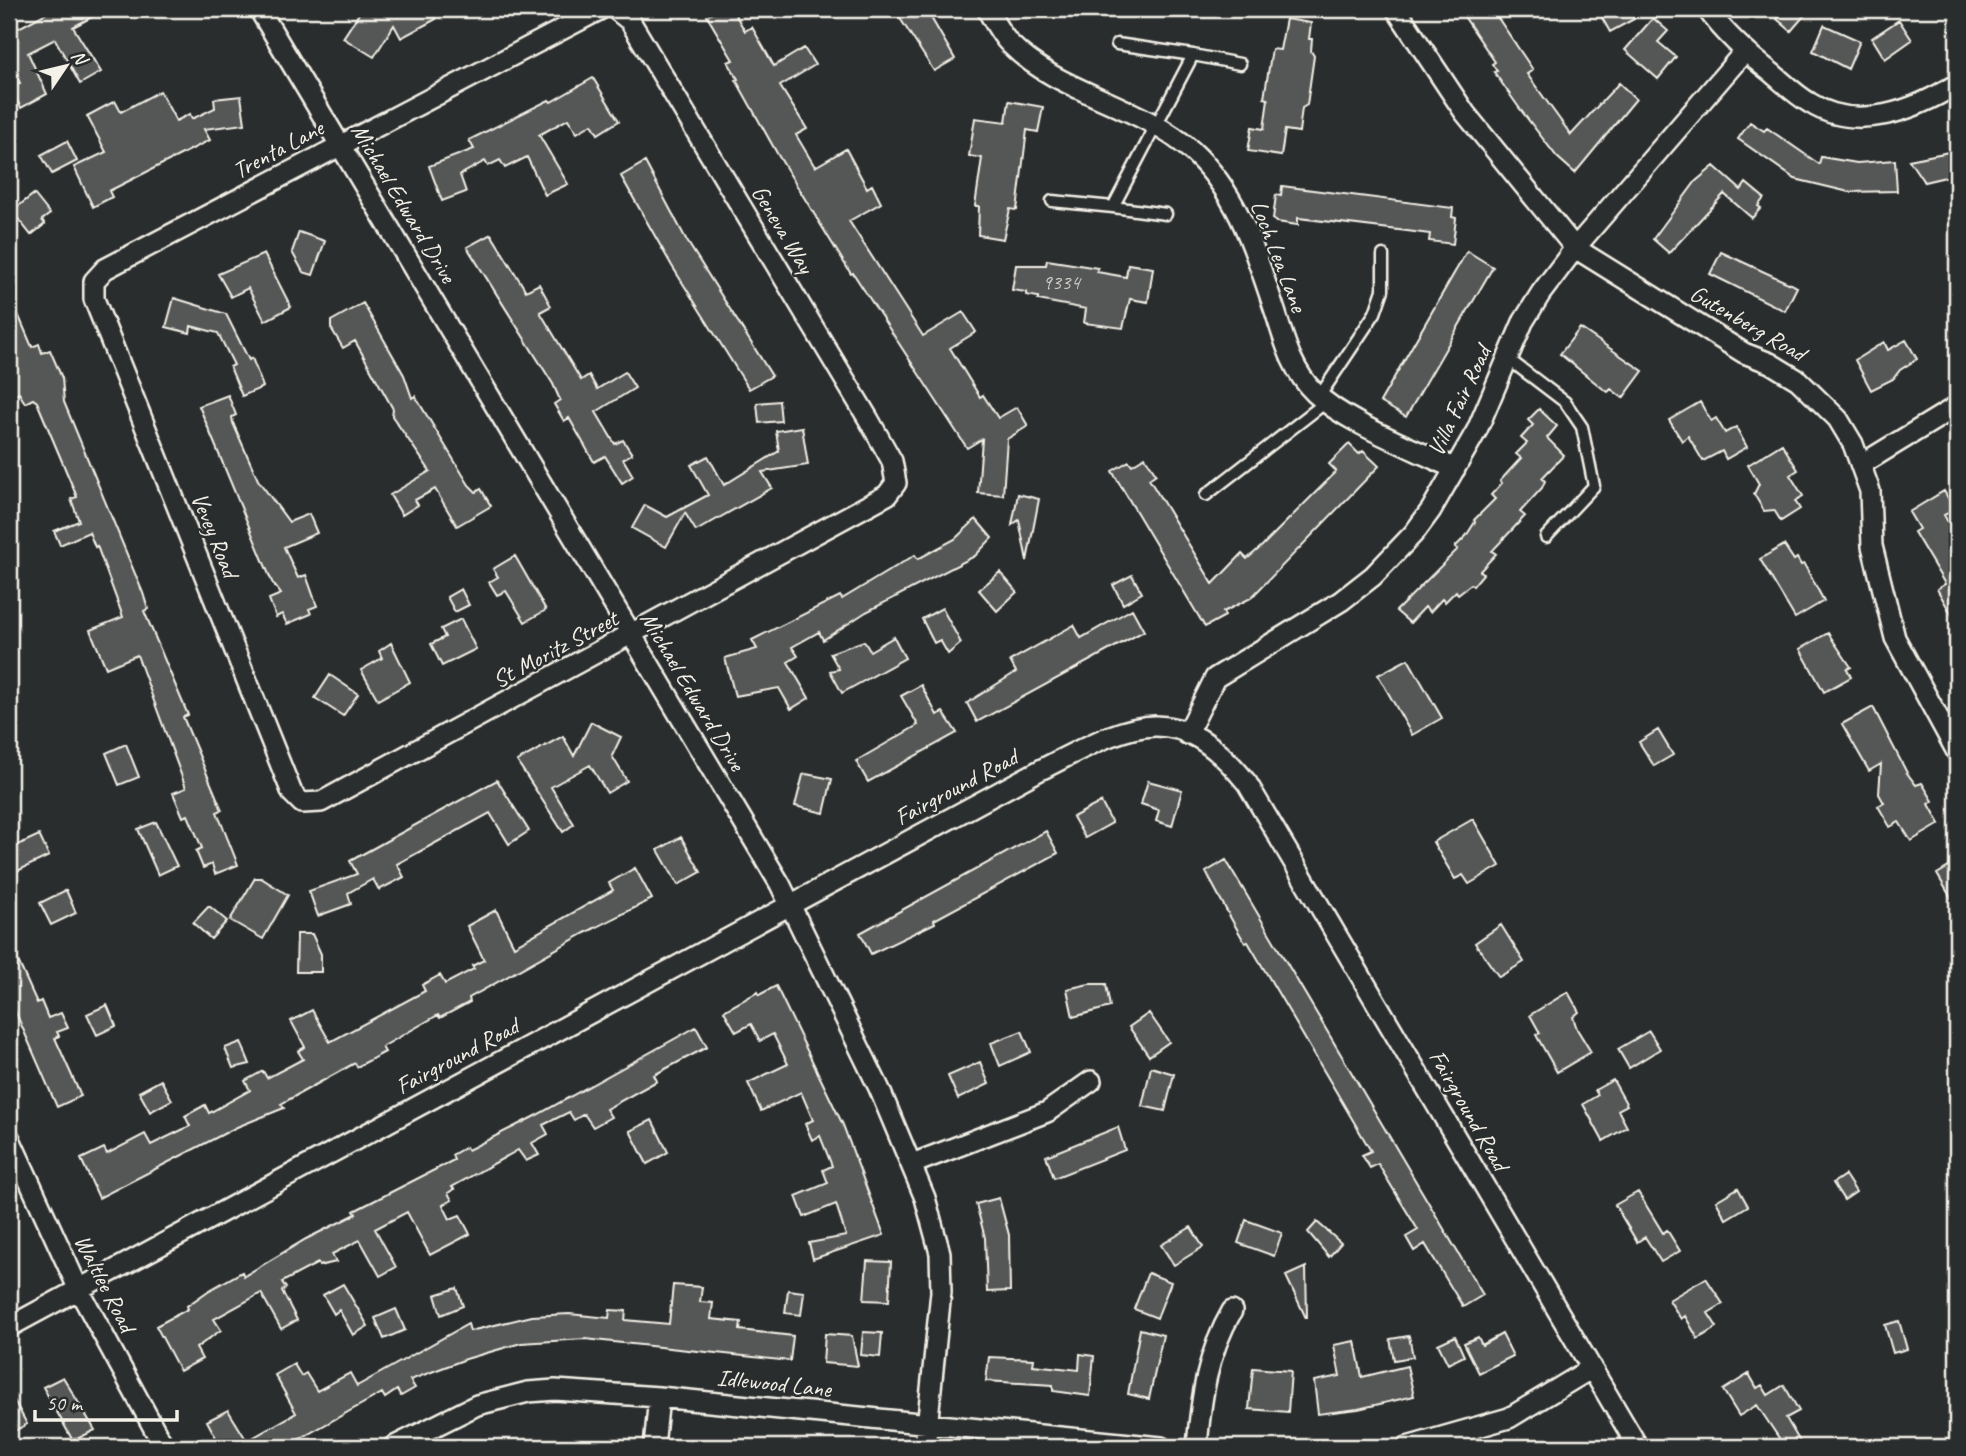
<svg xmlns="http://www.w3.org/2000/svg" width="1966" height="1456" font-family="Caveat,sans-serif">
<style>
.building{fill:#555756;stroke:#f4f1e8;stroke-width:2}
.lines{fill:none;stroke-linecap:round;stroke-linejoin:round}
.service-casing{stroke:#f4f1e8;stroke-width:15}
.minor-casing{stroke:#f4f1e8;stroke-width:24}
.service{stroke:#2a2d2e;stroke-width:10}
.minor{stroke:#2a2d2e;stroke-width:19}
.labels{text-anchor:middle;stroke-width:5;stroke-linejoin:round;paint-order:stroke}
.number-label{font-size:21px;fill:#cccac4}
.street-label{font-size:24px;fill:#f4f1e8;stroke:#2a2d2e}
</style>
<rect width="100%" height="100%" fill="#2a2d2e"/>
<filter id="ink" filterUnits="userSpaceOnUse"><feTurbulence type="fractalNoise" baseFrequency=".0143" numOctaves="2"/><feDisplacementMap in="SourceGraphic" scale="14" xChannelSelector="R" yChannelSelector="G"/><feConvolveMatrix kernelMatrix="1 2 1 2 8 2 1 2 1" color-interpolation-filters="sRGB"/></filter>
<g filter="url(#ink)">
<!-- building -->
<path class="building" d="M54,9H107L73,27L101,72L80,84L55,39L28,53L47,94L21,108L10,88L20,83L9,63V33Z
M362,9H431L436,19L401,38L394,25L374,57L343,38Z
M719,9H732L745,31L752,27L774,66L804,48L815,65L780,86L807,129L796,135L815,167L846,149L867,188L872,185L881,203L849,221L923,336L963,312L976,332L950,348L980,397L983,395L998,418L1017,407L1028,426L1007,439L1003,495L978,493L982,439L967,448L853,273L851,274L778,155L736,80L738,79L728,62L733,60L707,16Z
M894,9H926L955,59L934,71Z
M1459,9H1492L1533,70L1527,74L1571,135L1619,83L1636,99L1575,173L1557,157L1520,109L1494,72L1497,71L1492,64L1495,62Z
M1597,9H1629L1634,19L1610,32Z
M1784,9H1810L1791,31L1777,19Z
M1653,18L1668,31L1658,42L1676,57L1658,79L1625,50Z
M1286,19L1311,23L1309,39H1312L1311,51L1314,56L1307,105L1302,108L1299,132L1285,130L1281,156L1248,151L1252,127L1264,129L1268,99L1264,98L1272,49L1280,50Z
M1899,20L1912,40L1885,59L1872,38Z
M1824,25L1860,41L1848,69L1813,51Z
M593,78L619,121L598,134L592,124L577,133L568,119L539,135L568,184L545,195L527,157L505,168L500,160L488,166L485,161L460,175L466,192L442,201L429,166L474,149L469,140L549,100L551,102Z
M160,91L176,121L190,114L192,119L215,108L214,99L241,96L245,124L204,129L210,140L109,191L112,197L93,207L74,167L106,152L87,116L115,101L121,112Z
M1009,101L1043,107L1038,132L1027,130L1017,210L1010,209L1003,239L978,235L979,206H975L982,158L969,156L975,118L1006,122Z
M1750,122L1764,131L1767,128L1819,164L1821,157L1857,163L1895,160L1897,191L1849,192L1795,179L1738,139Z
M67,141L77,161L52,174L41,155Z
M1949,152L1954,175L1924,182L1909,160Z
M645,162L687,241L772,376L749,389L672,266L621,176Z
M1714,166L1741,190L1746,183L1764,198L1758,206L1761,208L1752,218L1724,194L1669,253L1653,239L1696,181Z
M1282,186L1453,208L1452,217L1456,218L1453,244L1429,241L1430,234L1407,231L1298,218V225L1277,222L1273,219L1276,195L1281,196Z
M34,194L50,214L42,220L45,224L31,235L12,211Z
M299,232L325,241L313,275L303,272L292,252Z
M491,234L526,291L539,284L551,306L540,312L581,380L589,375L597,389L625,372L635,388L596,412L615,444L623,440L632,454L623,459L633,476L622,483L605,456L594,462L569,418L564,421L554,404L560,400L553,384L467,247Z
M1467,251L1493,267L1406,417L1380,402Z
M1721,252L1797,287L1785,311L1710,274Z
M264,254L291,307L265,321L248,288L231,297L218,274Z
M1047,260L1098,268L1097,272L1126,277L1128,264L1153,268L1148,302L1130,299L1123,328L1084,323L1086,309L1038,300V297L1026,295V292L1012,290L1016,265H1046Z
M9,293L32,347L39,344L42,353L50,350L62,378L64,402L143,593L148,609L144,611L188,715L183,717L222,810L217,812L238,865L215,874L212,864L203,868L196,851L202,848L188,815L183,817L173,793L186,788L137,655L106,668L90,630L123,617L97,546L95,547L89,532L60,545L54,531L79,521L71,499L77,497L37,402L33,399L25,403L19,393L9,398Z
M174,298L226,314L249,360L252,358L263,387L242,396L230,367L234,365L218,333L191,326L190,333L166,327Z
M363,303L404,375L412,398L415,396L469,485L476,492L481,489L491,506L457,526L435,489L415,500L418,505L402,515L390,495L430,471L392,416L393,409L355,341L343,348L331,328V321Z
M1580,328L1643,371L1623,398L1611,389L1608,392L1602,388L1560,354Z
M1906,340L1917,359L1900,370L1893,379L1871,390L1855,360L1884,342L1888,350Z
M228,395L236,415L232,417L233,423L258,480L289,522L309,514L317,533L284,547L298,578L306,575L317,606L309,609L311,614L287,624L282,614L276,617L269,599L281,594L272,582L199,406Z
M779,401L781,421L759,423L757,403Z
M1700,402L1711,421L1716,418L1725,433L1736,427L1747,447L1726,459L1722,451L1703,461L1688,436L1682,441L1669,420Z
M1539,409L1557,426L1547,438L1564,455L1542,478L1545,481L1542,488L1520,512L1525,516L1492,551L1496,554L1480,571L1483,574L1473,586L1471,584L1458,594L1456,591L1445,602L1442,599L1430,612L1425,607L1410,623L1396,611L1458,549L1455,547L1466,536L1475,522L1474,520L1495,499L1491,495L1502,483L1500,481L1521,458L1516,454L1527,443L1521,438L1533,425L1528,420Z
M802,427L808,465L762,472L772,488L696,531L685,513L666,547L632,528L645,505L667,517L708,495L691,465L708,456L724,485L779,451L776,431Z
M1349,444L1359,454L1363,451L1379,466L1251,598L1223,612L1225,616L1205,627L1112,471L1129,461L1132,465L1145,457L1156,474L1149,479L1213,584L1242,554L1247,559L1261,547L1326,482L1336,471L1329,464Z
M1782,444L1798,470L1790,475L1803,496L1795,501L1800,509L1781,521L1774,510L1764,511L1754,494L1759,484L1748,465Z
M1944,491L1955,510L1944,515L1957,538V624L1937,589L1945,584L1914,532L1919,529L1909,512Z
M1018,494L1039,499L1027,561L1019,520L1012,525Z
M976,519L992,538L975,556L866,612L823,640L819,632L792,647L798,656L788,662L809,698L791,709L779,688L735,696L725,658L757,649L752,640L840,596L842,599L915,555L918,559L955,539Z
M1784,545L1794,560L1797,558L1801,565L1804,564L1824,601L1795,618L1760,559Z
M515,556L546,610L525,622L506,591L497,595L489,582L498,577L493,569Z
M1000,572L1017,592L997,611L979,590Z
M1132,575L1142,593L1123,604L1113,585Z
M461,589L469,605L455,612L447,597Z
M942,608L961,643L948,654L940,640L934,643L922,619Z
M1132,609L1144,631L977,722L967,703L1016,672L1010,661L1074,625L1081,638Z
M461,619L476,649L442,666L431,644L445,637L441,629Z
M1828,633L1851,667L1847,669L1851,677L1824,692L1800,649Z
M894,637L905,658L842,693L830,671L839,669L830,653L864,641L870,651Z
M391,643L410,682L378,700L361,670L382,658L379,651Z
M1408,659L1442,718L1412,735L1378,675Z
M330,675L358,694L343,716L315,698Z
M921,685L937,715L943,712L957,733L868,782L856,761L918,725L901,696Z
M1873,707L1907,773L1916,785L1922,783L1933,801L1929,804L1940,824L1911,841L1899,822L1890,827L1878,806L1884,803L1879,794L1881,764L1869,771L1842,724Z
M591,722L621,737L612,756L627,781L607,793L590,765L551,787L574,824L563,832L517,761L563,736L574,756Z
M1658,730L1673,755L1654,766L1639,742Z
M126,744L139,777L119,785L106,753Z
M806,774L832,779L824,813L795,806L803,775Z
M497,780L529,831L509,844L490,813L397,864L404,877L379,890L373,879L348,893L351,904L318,916L309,891L357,874L350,861Z
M1148,781L1182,790L1172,826L1156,821L1159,810L1141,804Z
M1101,802L1112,823L1085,838L1073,817Z
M1473,819L1500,866L1469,884L1463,875L1455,879L1433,842Z
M156,822L177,866L158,875L138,829Z
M1046,831L1058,853L934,920L935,923L871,954L860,933Z
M39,835L49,856L9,875V849Z
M681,837L701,872L678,885L658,850Z
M1226,860L1483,1295L1463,1307L1425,1244L1414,1251L1406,1237L1418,1230L1378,1164L1370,1168L1362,1155L1371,1151L1248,942L1245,943L1229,915L1206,872Z
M1957,862V908L1937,874Z
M635,868L652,899L585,933L469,998L470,1002L440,1018L438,1015L382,1047L385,1052L357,1067L355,1063L297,1095L281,1104L284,1108L237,1127L99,1198L81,1159L104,1148L107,1154L145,1134L151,1145L190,1126L185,1116L205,1105L209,1113L250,1090L245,1081L263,1071L267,1078L303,1059L298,1051L305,1047L291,1021L312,1010L330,1042L425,991L422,985L440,975L445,984L474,969L472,966L484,960L467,926L496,910L514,946L613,890L609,883Z
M255,878H261L288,895L263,939L230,920Z
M66,890L76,913L51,925L40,903Z
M209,906L227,921L211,939L193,923Z
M1501,925L1524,962L1499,977L1475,943Z
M297,934H312L321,954V972H296Z
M9,941L37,1003L41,1001L48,1018L61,1013L68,1028L57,1032L59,1036L55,1038L81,1096L57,1107L9,997Z
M1089,984H1106L1110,1007L1073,1017L1067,989Z
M776,986L843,1125L884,1235L813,1259L809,1243L846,1236L836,1204L804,1217L796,1196L828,1183L823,1170L832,1166L820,1136L812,1140L805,1124L813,1120L801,1092L761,1111L748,1083L788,1064L773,1034L760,1041L751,1024L736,1032L724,1011L758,992L759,995Z
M1568,992L1579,1012L1573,1017L1577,1029L1591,1052L1557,1072L1536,1035L1540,1033L1530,1015Z
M107,1005L116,1026L97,1035L87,1014Z
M1149,1013L1169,1042L1149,1056L1129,1027Z
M696,1027L707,1047L654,1075L657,1081L606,1109L611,1117L593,1127L584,1114L574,1120L569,1112L543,1125L548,1134L532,1143L539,1155L526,1161L518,1150L452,1187L454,1189L448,1193L452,1200L443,1205L450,1219L460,1215L470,1234L430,1255L407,1212L375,1229L396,1267L380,1276L360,1240L332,1254L336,1262L319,1266L318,1263L282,1282L286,1288L282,1291L297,1320L281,1329L261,1293L214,1319L221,1330L196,1348L202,1359L180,1371L156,1326L188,1309L187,1306L208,1291L242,1272L244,1276L306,1239L356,1214L354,1211L454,1160L452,1155L466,1147L468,1150L537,1115Z
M1022,1031L1031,1052L1000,1066L991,1043Z
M1649,1031L1660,1049L1629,1068L1618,1049Z
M241,1042L250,1064L233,1068L225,1048Z
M980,1062L989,1084L958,1099L948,1076Z
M1151,1067L1174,1074L1165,1111L1142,1106Z
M161,1080L172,1100L150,1112L139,1092Z
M1613,1080L1627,1105L1618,1110L1627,1127L1603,1141L1583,1104L1598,1095L1595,1090Z
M652,1120L668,1152L647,1164L630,1131Z
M1118,1127L1125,1150L1054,1178L1046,1156Z
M1845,1175L1856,1192L1844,1200L1833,1183Z
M1738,1188L1748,1206L1726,1219L1716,1201Z
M1638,1192L1663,1233L1667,1230L1680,1251L1661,1262L1645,1237L1637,1242L1615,1205Z
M999,1198L1009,1235L1010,1291L987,1292L985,1238L976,1204Z
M1246,1220L1282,1233L1274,1256L1238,1243Z
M1317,1222L1341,1243L1329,1257L1308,1232Z
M1191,1227L1203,1247L1174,1265L1161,1245Z
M867,1261L891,1262L889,1301L864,1300Z
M1306,1267L1307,1318H1306L1286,1276Z
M1148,1273L1171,1282L1157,1318L1134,1309Z
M1706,1278L1723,1304L1708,1313L1717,1327L1698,1339L1685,1316L1681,1319L1669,1300Z
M343,1284L368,1326L353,1335L339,1310L334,1314L323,1295Z
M673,1285L702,1287L700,1302L713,1303L711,1319L741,1322L740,1330L793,1336L790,1361L585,1339L521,1343L466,1359L410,1380L415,1388L401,1396L397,1390L385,1398L382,1393L285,1447H221L207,1421L228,1410L247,1441L296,1413L275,1375L294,1364L301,1376L306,1373L317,1391L350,1373L357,1386L468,1324L470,1331L532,1316L569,1314L609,1318L610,1310L626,1311L625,1320L669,1324Z
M457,1288L463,1306L441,1315L435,1295Z
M788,1290L804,1292L801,1315L785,1313Z
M396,1309L405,1330L384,1339L375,1318Z
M1899,1321L1907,1349L1893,1353L1885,1325Z
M1140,1329L1163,1335L1149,1399L1128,1394Z
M863,1332L882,1333L880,1357L861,1355Z
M825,1334L852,1336L858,1366L823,1363Z
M1502,1334L1513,1356L1479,1373L1464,1343L1478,1337L1482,1345Z
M1409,1336L1413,1357L1394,1360L1390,1339Z
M1455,1336L1464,1356L1448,1364L1438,1344Z
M1355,1341L1362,1377L1407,1366L1414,1396L1358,1409L1318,1414L1314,1381L1340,1376L1334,1345Z
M1080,1354L1094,1356L1090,1396L1053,1391V1385L986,1381L989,1357L1034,1359L1033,1365L1079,1370Z
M1253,1368L1291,1371L1288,1412L1249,1409Z
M1749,1374L1757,1388L1762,1385L1768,1395L1784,1385L1799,1411L1786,1418L1803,1447H1785L1757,1405L1739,1416L1723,1390Z
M63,1377L95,1430L73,1441L43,1387Z
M9,1391L27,1424L9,1434Z"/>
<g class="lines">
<!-- service casing -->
<g class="service-casing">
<path id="service" d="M1117,44L1193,55
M1052,201L1113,207L1193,55L1240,64
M1113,207L1166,214
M1507,358L1565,402L1582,427L1594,486L1546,537
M1319,397L1375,313L1383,290V255
M1206,495L1326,402"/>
</g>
<!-- minor casing -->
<g class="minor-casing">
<path id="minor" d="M259,9L780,884L879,1088L925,1198L940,1253L941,1292L925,1447
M601,9L105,269L94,281V299L292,793L302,803L321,802L887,495L896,483L892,461L869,420L630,21L615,9
M987,9C994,21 1000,34 1010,44C1058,93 1140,104 1192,151C1240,195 1256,255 1276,314C1285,343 1293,372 1315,393C1347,424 1414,448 1455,469
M1396,9L1465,113L1575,248L1744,353L1770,363L1798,380L1838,419L1853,444L1870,491L1872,546L1895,638L1957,752
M1707,9C1725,34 1747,54 1772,73C1784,83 1796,95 1810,103C1857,133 1915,110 1957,84
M1862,464L1957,406
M1187,734L1215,678L1341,601L1373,576L1414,533L1431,510L1477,430L1523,322L1541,293L1575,248L1745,51
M9,1137L79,1290L164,1447
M912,1164L1047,1112L1091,1081
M9,1327L1042,769C1129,725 1175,694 1247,783L1638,1447
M393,1447L477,1405L528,1392L555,1390L659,1397L1161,1447
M654,1447L659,1397
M1197,1447C1201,1398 1207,1354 1232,1311
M1407,1447L1509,1418L1592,1368"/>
</g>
<!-- service -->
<use href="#service" class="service"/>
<!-- minor -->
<use href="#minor" class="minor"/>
</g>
</g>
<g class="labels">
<!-- number labels -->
<g class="number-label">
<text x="1061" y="289">9334</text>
</g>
<!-- street labels -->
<g class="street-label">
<text transform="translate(278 149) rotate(-28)" y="8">Trenta Lane</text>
<text transform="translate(404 203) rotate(59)" y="8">Michael Edward Drive</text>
<text transform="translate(783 229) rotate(59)" y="8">Geneva Way</text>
<text transform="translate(1279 256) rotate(69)" y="8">Loch Lea Lane</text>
<text transform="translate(1748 323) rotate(30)" y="8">Gutenberg Road</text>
<text transform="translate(1459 401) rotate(-65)" y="8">Villa Fair Road</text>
<text transform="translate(215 535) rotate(68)" y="8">Vevey Road</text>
<text transform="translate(555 649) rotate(-28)" y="8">St Moritz Street</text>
<text transform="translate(693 691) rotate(59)" y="8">Michael Edward Drive</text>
<text transform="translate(956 787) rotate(-28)" y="8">Fairground Road</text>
<text transform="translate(457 1056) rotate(-28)" y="8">Fairground Road</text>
<text transform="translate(1469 1110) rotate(60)" y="8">Fairground Road</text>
<text transform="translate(105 1283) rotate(63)" y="8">Waltlee Road</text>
<text transform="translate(774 1383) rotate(6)" y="8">Idlewood Lane</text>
</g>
</g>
<!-- margin -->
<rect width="1966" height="1456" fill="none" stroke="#2a2d2e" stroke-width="35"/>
<rect x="18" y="18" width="1931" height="1421" fill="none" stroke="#f4f1e8" stroke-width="2.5" filter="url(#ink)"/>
<!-- north arrow -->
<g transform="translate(66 66) rotate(55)" stroke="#2a2d2e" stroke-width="5" paint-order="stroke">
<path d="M0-5L12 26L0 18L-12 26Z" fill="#f4f1e8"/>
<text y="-10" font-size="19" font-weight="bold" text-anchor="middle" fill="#f4f1e8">N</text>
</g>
<!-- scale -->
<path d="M35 1410v10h142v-10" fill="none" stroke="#f4f1e8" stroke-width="3.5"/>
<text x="46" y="1410" font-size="21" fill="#f4f1e8" stroke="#2a2d2e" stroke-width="5" paint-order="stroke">50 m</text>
</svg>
